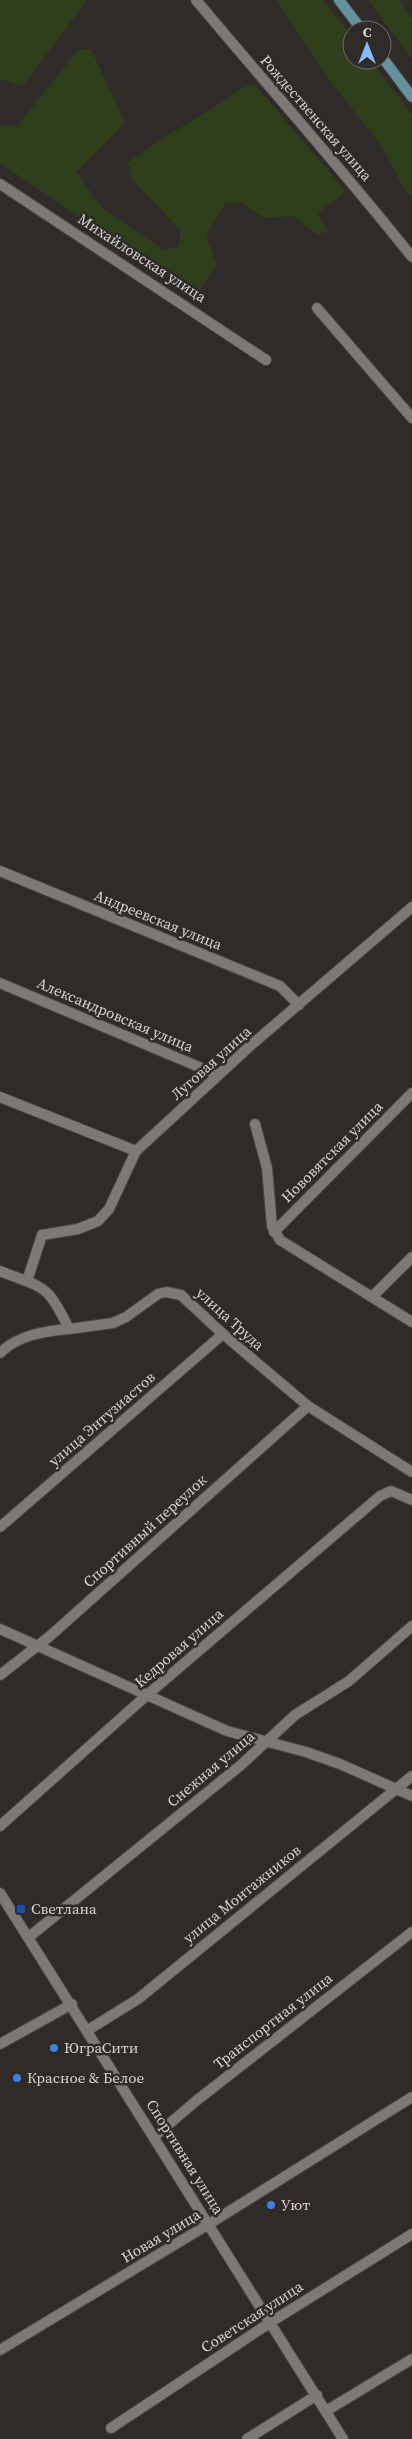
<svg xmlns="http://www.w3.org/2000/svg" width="412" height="2439" font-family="'Source Serif 4',serif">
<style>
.green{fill:#303f1b}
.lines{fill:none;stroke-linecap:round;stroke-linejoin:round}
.street-casing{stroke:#494644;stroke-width:12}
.secondary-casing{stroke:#494644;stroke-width:12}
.street{stroke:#7c7976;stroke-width:10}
.secondary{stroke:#65929d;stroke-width:10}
.transit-dot{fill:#1a4fb4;stroke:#2e2b29;stroke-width:2}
.shop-dot{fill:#3f7fe0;stroke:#2e2b29;stroke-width:2}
.labels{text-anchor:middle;stroke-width:5;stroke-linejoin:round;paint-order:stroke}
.street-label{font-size:15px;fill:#d6d4d2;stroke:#2e2b29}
.poi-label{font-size:15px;fill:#d6d4d2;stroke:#2e2b29;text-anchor:start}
</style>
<rect width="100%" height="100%" fill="#2e2b29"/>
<!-- green -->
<path class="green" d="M0,0H87L23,86L0,79Z
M276,0H323L352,37V60H370L412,114V197L406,192L380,144L330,81Z
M368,0H399L412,18V59Z
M91,49L125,123L76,172L102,208L164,250L178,247L181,231L131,178L128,163L164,137L196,119L243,88L254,84L345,190C340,201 326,203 318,214L328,232L317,234L293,216L265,218L241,203H226L206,234L217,266L198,292L182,286L0,163V125L17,126L78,50Z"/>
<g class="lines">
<!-- street casing -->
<g class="street-casing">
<path id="street" d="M196,0C268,86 342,169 412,257
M0,184L266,360
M317,308L412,418
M0,871L280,986L299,1005
M0,983L218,1075
M0,1097L136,1151
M255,1124L267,1168L272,1226L280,1240L412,1322
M274,1232L412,1093
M0,1271C45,1289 47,1283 69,1329L113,1323L126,1317L158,1294L166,1292L181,1295L223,1334L308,1406L412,1472
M27,1281L42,1235L78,1229L98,1221L109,1209L136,1151L250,1046L412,907
M372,1297L412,1257
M0,1353C18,1335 45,1331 69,1329
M0,1527L223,1334
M0,1629L227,1731L306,1752L340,1764L412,1796
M0,1675L50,1636L308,1406
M0,1826L147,1695L380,1496L391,1491L412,1500
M0,1893L343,2439
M29,1937L241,1765L295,1715L349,1681L412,1626
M88,2030L138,1999L412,1776
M0,2044L72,2004
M155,2136L196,2101L412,1932
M0,2350L209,2224L412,2097
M326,2411L412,2359
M111,2428L271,2322L412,2234
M247,2439L317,2395"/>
</g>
<!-- secondary casing -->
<g class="secondary-casing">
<path id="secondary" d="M339,0L362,30
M382,57L412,97"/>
</g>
<!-- street -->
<use href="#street" class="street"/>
<!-- secondary -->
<use href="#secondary" class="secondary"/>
</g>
<!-- markers -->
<rect class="transit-dot" x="16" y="1904" width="10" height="10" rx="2.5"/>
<g class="shop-dot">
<circle cx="54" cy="2048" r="5"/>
<circle cx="17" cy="2078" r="5"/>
<circle cx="271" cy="2205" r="5"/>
</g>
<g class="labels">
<!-- street labels -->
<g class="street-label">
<text transform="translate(316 118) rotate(49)" y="5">Рождественская улица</text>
<text transform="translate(142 258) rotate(33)" y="5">Михайловская улица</text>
<text transform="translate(158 920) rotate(22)" y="5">Андреевская улица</text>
<text transform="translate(115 1015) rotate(23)" y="5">Александровская улица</text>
<text transform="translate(211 1063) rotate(-42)" y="5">Луговая улица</text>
<text transform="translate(332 1152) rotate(-45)" y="5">Нововятская улица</text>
<text transform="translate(230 1319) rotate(42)" y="5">улица Труда</text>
<text transform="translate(102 1419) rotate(-41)" y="5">улица Энтузиастов</text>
<text transform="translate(145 1531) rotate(-42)" y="5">Спортивный переулок</text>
<text transform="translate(179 1648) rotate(-41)" y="5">Кедровая улица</text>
<text transform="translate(211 1769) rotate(-40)" y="5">Снежная улица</text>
<text transform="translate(242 1894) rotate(-39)" y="5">улица Монтажников</text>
<text transform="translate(273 2021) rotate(-38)" y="5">Транспортная улица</text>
<text transform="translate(185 2157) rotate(58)" y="5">Спортивная улица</text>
<text transform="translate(161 2236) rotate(-31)" y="5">Новая улица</text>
<text transform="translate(252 2317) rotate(-33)" y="5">Советская улица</text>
</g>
<!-- poi labels -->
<g class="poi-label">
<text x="31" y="1914">Светлана</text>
<text x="64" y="2053">ЮграСити</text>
<text x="27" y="2083">Красное &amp; Белое</text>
<text x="281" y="2210">Уют</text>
</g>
</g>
<!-- north arrow -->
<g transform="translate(367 45)"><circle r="24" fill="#2e2b29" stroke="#716f6d"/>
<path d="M0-4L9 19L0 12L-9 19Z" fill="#86bbfb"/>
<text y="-8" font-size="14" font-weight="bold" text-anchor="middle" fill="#d6d4d2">С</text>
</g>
</svg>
